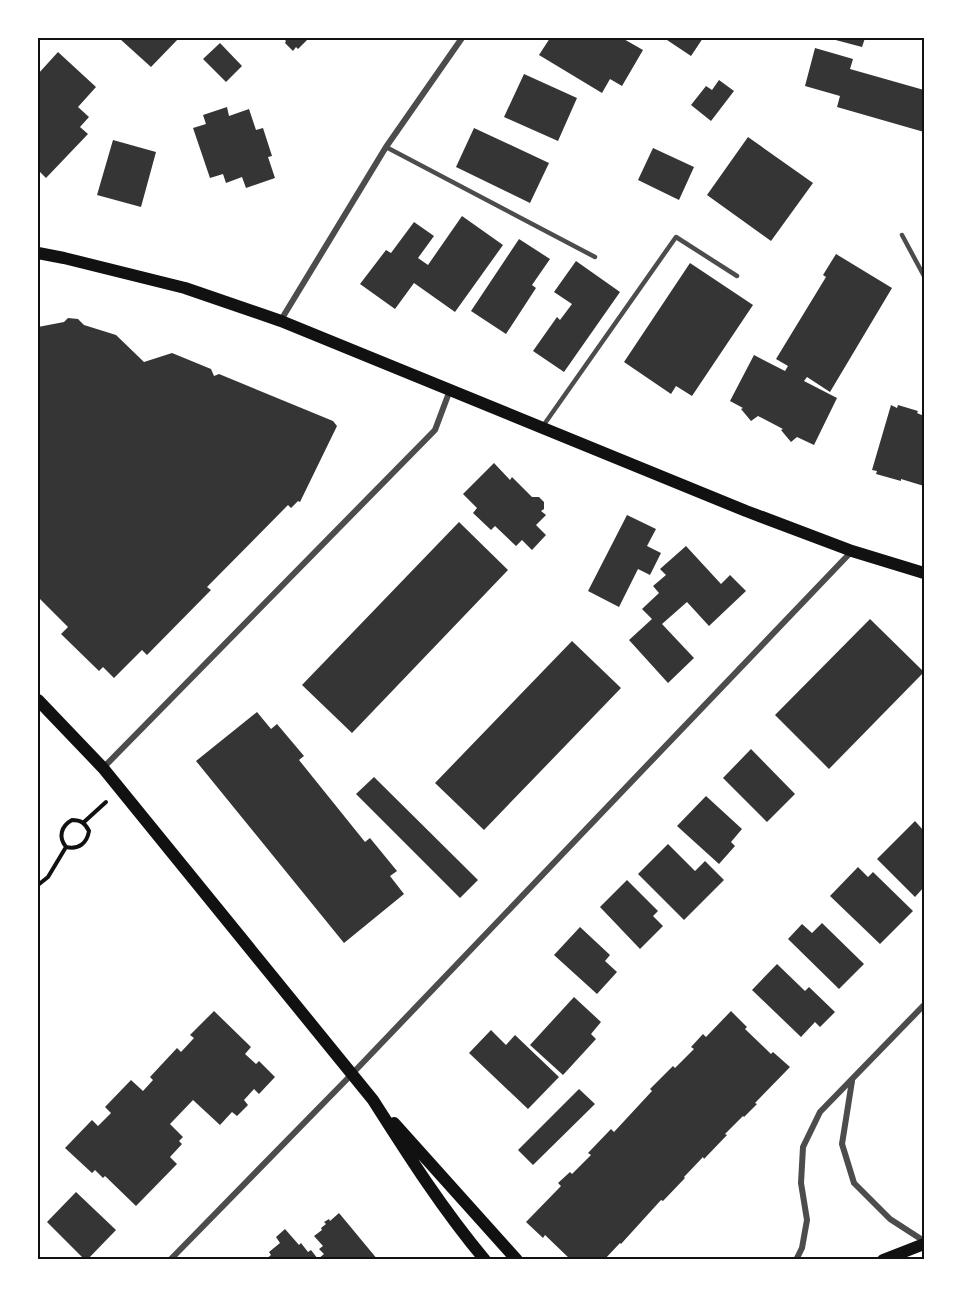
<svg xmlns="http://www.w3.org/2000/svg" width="962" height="1297" font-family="'PT Sans',sans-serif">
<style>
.building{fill:#353535}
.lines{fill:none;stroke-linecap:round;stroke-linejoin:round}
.path{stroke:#111;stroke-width:4}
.service{stroke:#4c4c4c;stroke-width:4.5}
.minor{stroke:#4c4c4c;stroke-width:6}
.secondary{stroke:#111;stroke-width:12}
.neatline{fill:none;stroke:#111;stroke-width:2}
</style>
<rect width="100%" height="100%" fill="#fff"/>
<!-- building -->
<path class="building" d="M121,38H179L151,67L120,39Z
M283,38H309L298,49L296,47L293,51L285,43L286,41Z
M550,38H622L643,50L622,86L610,79L602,93L539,55Z
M664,38H703L691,56Z
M828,38H865L862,47Z
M220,43L242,66L226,82L203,59Z
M815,48L853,59L850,69L924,90V132L837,107L840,96L805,86Z
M58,52L96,87L78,107L89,117L80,127L88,134L46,178L38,170V74Z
M524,74L577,98L558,141L504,117Z
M719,80L734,91L711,121L691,105L706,86L712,90Z
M227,107L229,116L249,109L256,130L263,128L272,156L268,157L275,178L246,188L242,177L226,183L223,174L210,178L193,128L206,124L203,115Z
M474,128L549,163L530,203L456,167Z
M748,137L813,183L771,241L707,195Z
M113,140L156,152L141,207L97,195Z
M653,148L694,167L679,200L638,180Z
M462,216L503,245L455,312L414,283L395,309L360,284L386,250L391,253L414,222L434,236L418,258L428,265Z
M519,239L550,259L532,285L536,288L506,334L471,311Z
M836,254L892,288L830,392L807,377L804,381L837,398L814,445L797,437L791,442L781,430L783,429L758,416L751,421L741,409L743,408L730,401L754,355L785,371L788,366L776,359L826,277L823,275Z
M576,261L620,292L564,372L533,351L557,317L560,320L572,304L554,292Z
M690,263L753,305L692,396L676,386L671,394L624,362Z
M68,318L78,319L84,325L116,335L144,362L172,353L211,369L214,376L219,374L333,421L337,426L300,502L298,501L291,508L288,505L207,587L211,590L147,655L142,650L114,678L103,667L99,671L61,634L68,627L38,597V327L64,322Z
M891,405L897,408L898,405L918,411L917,413L924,416V486L901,479V481L876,474L877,471L872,470Z
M494,463L510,480L512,477L532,497H539L544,502V509L541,511L546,515L536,525L546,535L532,550L522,540L516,546L495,526L491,530L473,513L477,508L463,494Z
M627,515L656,529L647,546L661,553L650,575L638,569L619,607L588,591Z
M459,522L508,570L352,733L302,685Z
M686,546L721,584L730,575L746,591L709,626L687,602L662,624L694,658L668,683L629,640L652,619L642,609L659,593L653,586L666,575L660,569Z
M870,619L924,672L829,769L775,715Z
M572,641L621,688L484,830L435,783Z
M257,712L271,729L277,724L304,756L299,760L365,842L370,838L397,871L390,876L404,894L344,943L196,761Z
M751,749L795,794L767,822L723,778Z
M374,777L478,880L460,898L356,794Z
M706,796L742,829L731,842L735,846L719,864L677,826Z
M915,821L924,831V887L915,897L877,859Z
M668,844L695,871L705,861L724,880L684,920L638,874Z
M858,867L868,877L873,872L913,911L880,944L830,896Z
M627,880L658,911L653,916L663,926L640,949L600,907Z
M822,923L864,964L839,989L788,939L802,924L812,933Z
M580,927L610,955L605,961L617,972L597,994L554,955Z
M777,964L805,991L809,987L835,1012L820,1027L815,1022L801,1037L752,990Z
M574,997L601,1022L591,1034L596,1039L563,1075L530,1045Z
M214,1011L251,1047L245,1054L256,1064L259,1061L275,1077L259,1094L254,1089L244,1100L248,1105L237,1116L232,1112L220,1125L193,1100L170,1124L183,1137L179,1141L182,1144L170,1157L177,1164L136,1206L105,1176L103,1178L95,1170L92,1173L65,1148L92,1120L98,1126L111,1113L105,1107L131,1080L143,1091L153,1080L150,1077L177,1048L181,1052L194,1038L190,1035Z
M731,1011L747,1027L745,1029L771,1054L773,1052L790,1067L755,1103L757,1104L744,1117L743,1116L725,1134L727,1135L704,1159L703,1157L684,1177L685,1178L663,1201L661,1200L621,1244L620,1243L604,1260H571L545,1235L543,1238L526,1222L561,1186L558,1183L570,1172L572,1174L591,1155L588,1153L611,1129L614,1132L652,1091L650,1089L673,1066L675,1068L694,1049L691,1047L703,1034L706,1037Z
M491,1030L506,1045L515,1035L559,1077L528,1109L469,1053Z
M579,1089L595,1104L533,1165L518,1150Z
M76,1192L116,1230L87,1260H85L47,1222Z
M339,1213L378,1260H265L271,1255L269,1252L280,1243L276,1237L285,1229L299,1245L301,1243L308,1252L311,1250L318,1259L324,1254L319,1249L323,1246L314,1236L322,1230L321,1228L326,1224L324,1222L329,1219L330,1221Z"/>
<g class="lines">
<!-- path -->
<path class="path" d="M72,820C81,820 85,823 89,831C87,843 79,850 66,847C58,837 61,826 72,820Z
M84,822L106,802
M38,885L48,877L66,847"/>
<!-- service -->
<path class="service" d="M386,147L595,257
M902,235L924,276
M543,426L676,237L737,276"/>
<!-- minor -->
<path class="minor" d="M281,320L386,147L462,38
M103,768L435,430L450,390
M852,1081L842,1144L854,1183L890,1219L924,1241
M170,1260L352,1074L852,551
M796,1260L802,1248L807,1220L801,1183L803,1147L820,1112L924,1005"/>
<!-- secondary -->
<path class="secondary" d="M38,253L64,258L185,288L281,321L746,511L852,551L924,573
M38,700L103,768L373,1100C408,1155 443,1210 485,1260
M394,1123L517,1260
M883,1260L924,1244"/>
</g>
<!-- border -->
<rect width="962" height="1297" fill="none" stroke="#ffffff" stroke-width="78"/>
<rect x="39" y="39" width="884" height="1219" class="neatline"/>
</svg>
